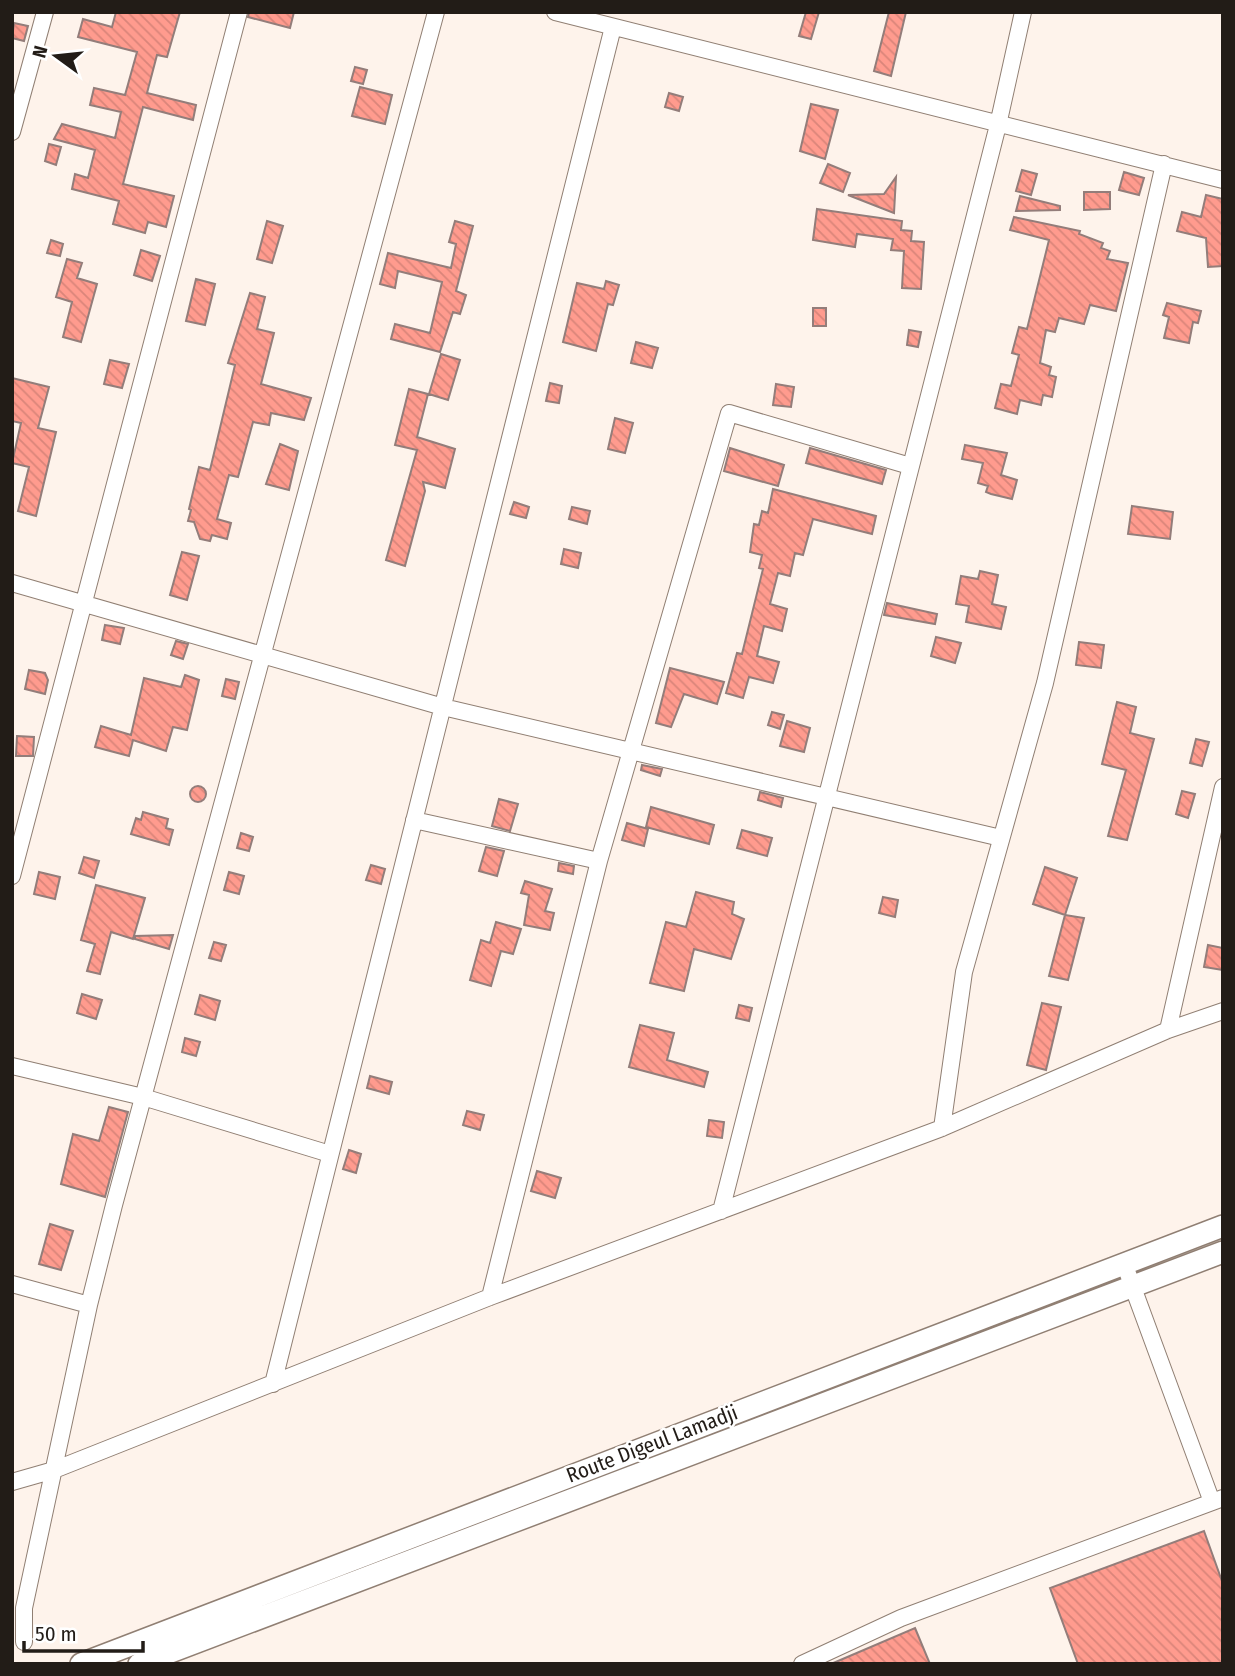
<svg xmlns="http://www.w3.org/2000/svg" width="1235" height="1676" font-family="'Fira Sans Condensed',sans-serif">
<style>
.building{fill:url(#building-back-hatch);stroke:#937d7a;stroke-width:2}
.lines{fill:none;stroke-linecap:round;stroke-linejoin:round}
.minor-casing{stroke:#907f73;stroke-width:18}
.secondary-casing{stroke:#907f73;stroke-width:24}
.minor{stroke:#fff;stroke-width:16}
.secondary{stroke:#fff;stroke-width:21}
.labels{text-anchor:middle;stroke-width:5;stroke-linejoin:round;paint-order:stroke}
.street-label{font-size:21px;fill:#221c17;stroke:#fff}
</style>
<defs>
<pattern id="building-back-hatch" width="6" height="6" patternUnits="userSpaceOnUse" patternTransform="scale(1.75)"><rect width="6" height="6" fill="#ff9b8e"/><path d="M-1 5l2 2M0 0l6 6M5-1l2 2" fill="none" stroke="#da857a"/></pattern>
</defs>
<rect width="100%" height="100%" fill="#fef3eb"/>
<!-- building -->
<path class="building" d="M116,12H180L167,57L157,55L147,93L196,105L193,120L143,107L123,184L174,196L166,227L148,222L145,233L113,224L119,201L72,189L75,174L88,178L95,150L54,139L62,124L115,138L121,112L90,105L94,88L125,95L137,52L78,37L83,19L112,27Z
M249,12H294L290,28L248,17Z
M806,12H819L811,39L799,36Z
M889,12H906L891,76L874,71Z
M14,23L28,26L24,41L12,38Z
M355,67L367,70L363,84L351,81Z
M360,87L392,95L385,124L352,116Z
M669,93L683,97L679,111L665,107Z
M811,104L838,110L825,159L800,151Z
M49,144L61,147L56,165L45,161Z
M828,164L850,173L843,192L820,183Z
M1022,170L1037,174L1031,195L1016,191Z
M1124,172L1144,178L1139,195L1119,190Z
M896,177L894,213L848,195L884,194Z
M1084,192H1110V209L1084,210Z
M1206,195L1223,199V266L1208,267L1206,238L1177,231L1182,212L1201,217Z
M1020,196L1060,206V210L1016,211Z
M817,209L902,221L901,230L912,231L911,241L924,242L921,289L902,288L904,251L891,250L893,239L857,234L855,247L813,240Z
M1014,217L1080,231L1079,234L1103,243L1101,248L1110,251L1107,259L1128,263L1116,311L1090,305L1084,324L1059,318L1055,332L1046,330L1040,363L1051,367L1049,375L1056,377L1052,397L1043,395L1041,405L1020,400L1017,414L995,408L1001,384L1011,386L1019,355L1012,353L1019,327L1027,329L1049,240L1010,230Z
M267,221L283,226L272,263L257,259Z
M455,221L473,226L456,291L466,295L460,314L453,312L440,352L391,339L395,324L430,333L442,282L398,271L395,288L380,284L388,253L451,268L456,244L449,242Z
M51,240L63,244L60,256L47,253Z
M141,250L160,256L152,281L134,275Z
M67,259L82,263L77,278L97,284L81,342L63,337L72,302L56,297Z
M196,279L215,284L205,325L186,321Z
M606,281L619,285L613,305L608,304L596,351L563,342L577,283L604,289Z
M250,293L265,297L257,329L274,333L261,384L311,398L304,420L271,413L269,425L253,422L238,477L229,475L217,519L231,523L227,539L212,535L210,541L200,539L194,522L188,521L191,510L189,509L199,467L210,470L235,365L228,363Z
M1167,303L1201,311L1198,323L1193,322L1189,343L1164,338L1169,317L1163,315Z
M813,308H826V326H813Z
M909,330L921,332L918,347L907,345Z
M636,342L658,348L652,368L631,363Z
M441,354L460,360L448,400L429,394Z
M110,360L129,364L122,388L104,384Z
M12,378L49,387L38,428L56,432L36,516L18,511L29,467L12,463L21,423L12,421Z
M550,383L562,386L559,403L546,401Z
M776,384L794,387L791,407L773,405Z
M409,389L428,394L417,437L455,449L445,488L423,482L425,491L405,566L386,560L417,450L395,445Z
M615,418L633,423L625,453L608,449Z
M280,444L298,451L289,490L266,484Z
M965,445L1007,453L1001,475L1017,480L1012,499L991,494L986,492L988,486L978,483L983,463L962,459Z
M730,448L784,465L778,486L724,471Z
M810,448L886,470L882,484L806,463Z
M773,489L876,516L872,534L813,519L803,555L795,553L790,576L778,573L770,604L787,609L782,631L764,626L757,656L779,662L773,683L749,677L743,698L726,693L737,653L742,654L763,569L759,568L762,555L750,552L754,524L759,525L762,511L768,513Z
M514,502L529,507L526,518L510,514Z
M1132,506L1173,512L1170,539L1128,534Z
M572,507L590,511L587,524L569,519Z
M564,549L581,553L578,568L561,564Z
M182,552L199,556L187,600L170,595Z
M980,571L998,575L992,604L1006,607L1001,629L966,622L969,606L956,604L961,576L978,579Z
M887,603L937,614L935,624L884,615Z
M105,625L124,628L120,644L102,640Z
M936,637L961,643L955,663L931,656Z
M176,641L188,644L183,659L171,655Z
M1079,642L1104,645L1101,668L1076,665Z
M670,668L724,682L717,704L684,694L671,727L656,723Z
M29,670L45,673L48,680L45,694L25,689Z
M185,675L199,680L187,730L173,727L166,751L133,740L129,756L95,747L101,726L131,735L144,678L181,687Z
M226,679L239,682L235,699L222,696Z
M1117,702L1136,707L1130,733L1154,739L1127,840L1108,836L1126,770L1102,764Z
M772,712L784,715L780,729L768,725Z
M787,721L810,728L804,752L780,746Z
M17,736L34,737L33,756H16Z
M1196,739L1209,742L1202,766L1190,763Z
M642,765L662,769L660,776L641,770Z
M190 794a8 8 0 1 1 16 0a8 8 0 1 1-16 0Z
M1182,791L1195,794L1188,818L1176,814Z
M760,792L783,798L781,807L758,800Z
M499,799L518,804L510,831L492,826Z
M651,807L714,825L709,844L646,827Z
M143,812L168,819L166,828L173,830L169,845L131,834L136,818L141,820Z
M627,823L648,829L644,846L622,840Z
M742,830L772,838L767,856L737,848Z
M241,833L253,837L249,851L237,848Z
M486,847L504,851L497,876L479,871Z
M84,857L99,861L94,878L79,873Z
M559,863L574,866L573,874L558,871Z
M371,865L385,869L381,884L366,880Z
M1045,867L1077,878L1065,915L1033,904Z
M39,872L60,877L55,899L34,894Z
M229,872L244,876L239,894L224,890Z
M525,881L552,889L545,911L554,913L550,930L524,925L529,895L521,893Z
M96,885L145,898L133,939L111,932L100,974L87,971L95,944L81,940Z
M696,892L734,902L732,914L744,919L731,959L694,949L684,991L650,983L666,922L686,927Z
M883,897L898,900L895,917L879,913Z
M1065,915L1084,918L1068,980L1049,976Z
M496,922L521,929L513,954L501,951L491,986L470,980L481,940L490,943Z
M173,935L169,949L135,939V936Z
M214,942L226,945L221,961L209,958Z
M1208,945L1223,948V970L1204,967Z
M82,994L102,1000L96,1019L77,1013Z
M200,995L220,1001L215,1020L195,1014Z
M1042,1003L1061,1007L1046,1070L1027,1065Z
M739,1005L752,1008L749,1021L736,1018Z
M640,1025L674,1033L667,1060L708,1072L704,1087L629,1067Z
M185,1038L200,1042L196,1056L182,1052Z
M370,1076L392,1082L389,1094L367,1088Z
M109,1107L128,1112L105,1197L61,1184L73,1134L99,1141Z
M467,1111L484,1115L480,1130L463,1125Z
M709,1120L724,1122L722,1138L707,1136Z
M349,1150L361,1154L356,1173L343,1169Z
M537,1171L561,1178L555,1198L531,1191Z
M50,1224L73,1231L61,1270L39,1264Z
M1204,1531L1223,1584V1664H1078L1050,1588Z
M915,1628L930,1664H831Z"/>
<g class="lines">
<!-- minor casing -->
<g class="minor-casing">
<path id="minor" d="M555,12L1223,180
M12,132L45,12
M12,583L443,707L1001,838
M414,820L599,861
M12,876L239,12
M1168,1030L1223,787
M12,1066L143,1097L330,1154
M942,1128L964,972L1045,683L1164,164
M721,1211L998,125L1023,12
M1124,1263L1212,1502
M12,1284L89,1305
M490,1297L599,861L729,413L910,466
M273,1384L613,27
M12,1482L54,1470L490,1297L942,1128L1168,1030L1223,1011
M24,1642V1608L89,1305L114,1205L436,12
M802,1664L901,1618L1223,1498"/>
</g>
<!-- secondary casing -->
<g class="secondary-casing">
<path id="secondary" d="M81,1664L1223,1226
M139,1664L1223,1252"/>
</g>
<!-- minor -->
<use href="#minor" class="minor"/>
<!-- secondary -->
<use href="#secondary" class="secondary"/>
</g>
<g class="labels">
<!-- street labels -->
<g class="street-label">
<text transform="translate(652 1444) rotate(-21)" y="7">Route Digeul Lamadji</text>
</g>
</g>
<!-- border -->
<rect width="1235" height="1676" fill="none" stroke="#221c17" stroke-width="28"/>
<!-- north arrow -->
<g transform="translate(56 56) rotate(285)" stroke="#ffffff" stroke-width="5" paint-order="stroke">
<path d="M0-5L12 26L0 18L-12 26Z" fill="#221c17"/>
<text y="-10" font-size="19" font-weight="bold" text-anchor="middle" fill="#221c17">N</text>
</g>
<!-- scale -->
<path d="M24 1641v10h119v-10" fill="none" stroke="#221c17" stroke-width="3.5"/>
<text x="35" y="1641" font-size="21" fill="#221c17" stroke="#ffffff" stroke-width="5" paint-order="stroke">50 m</text>
</svg>
